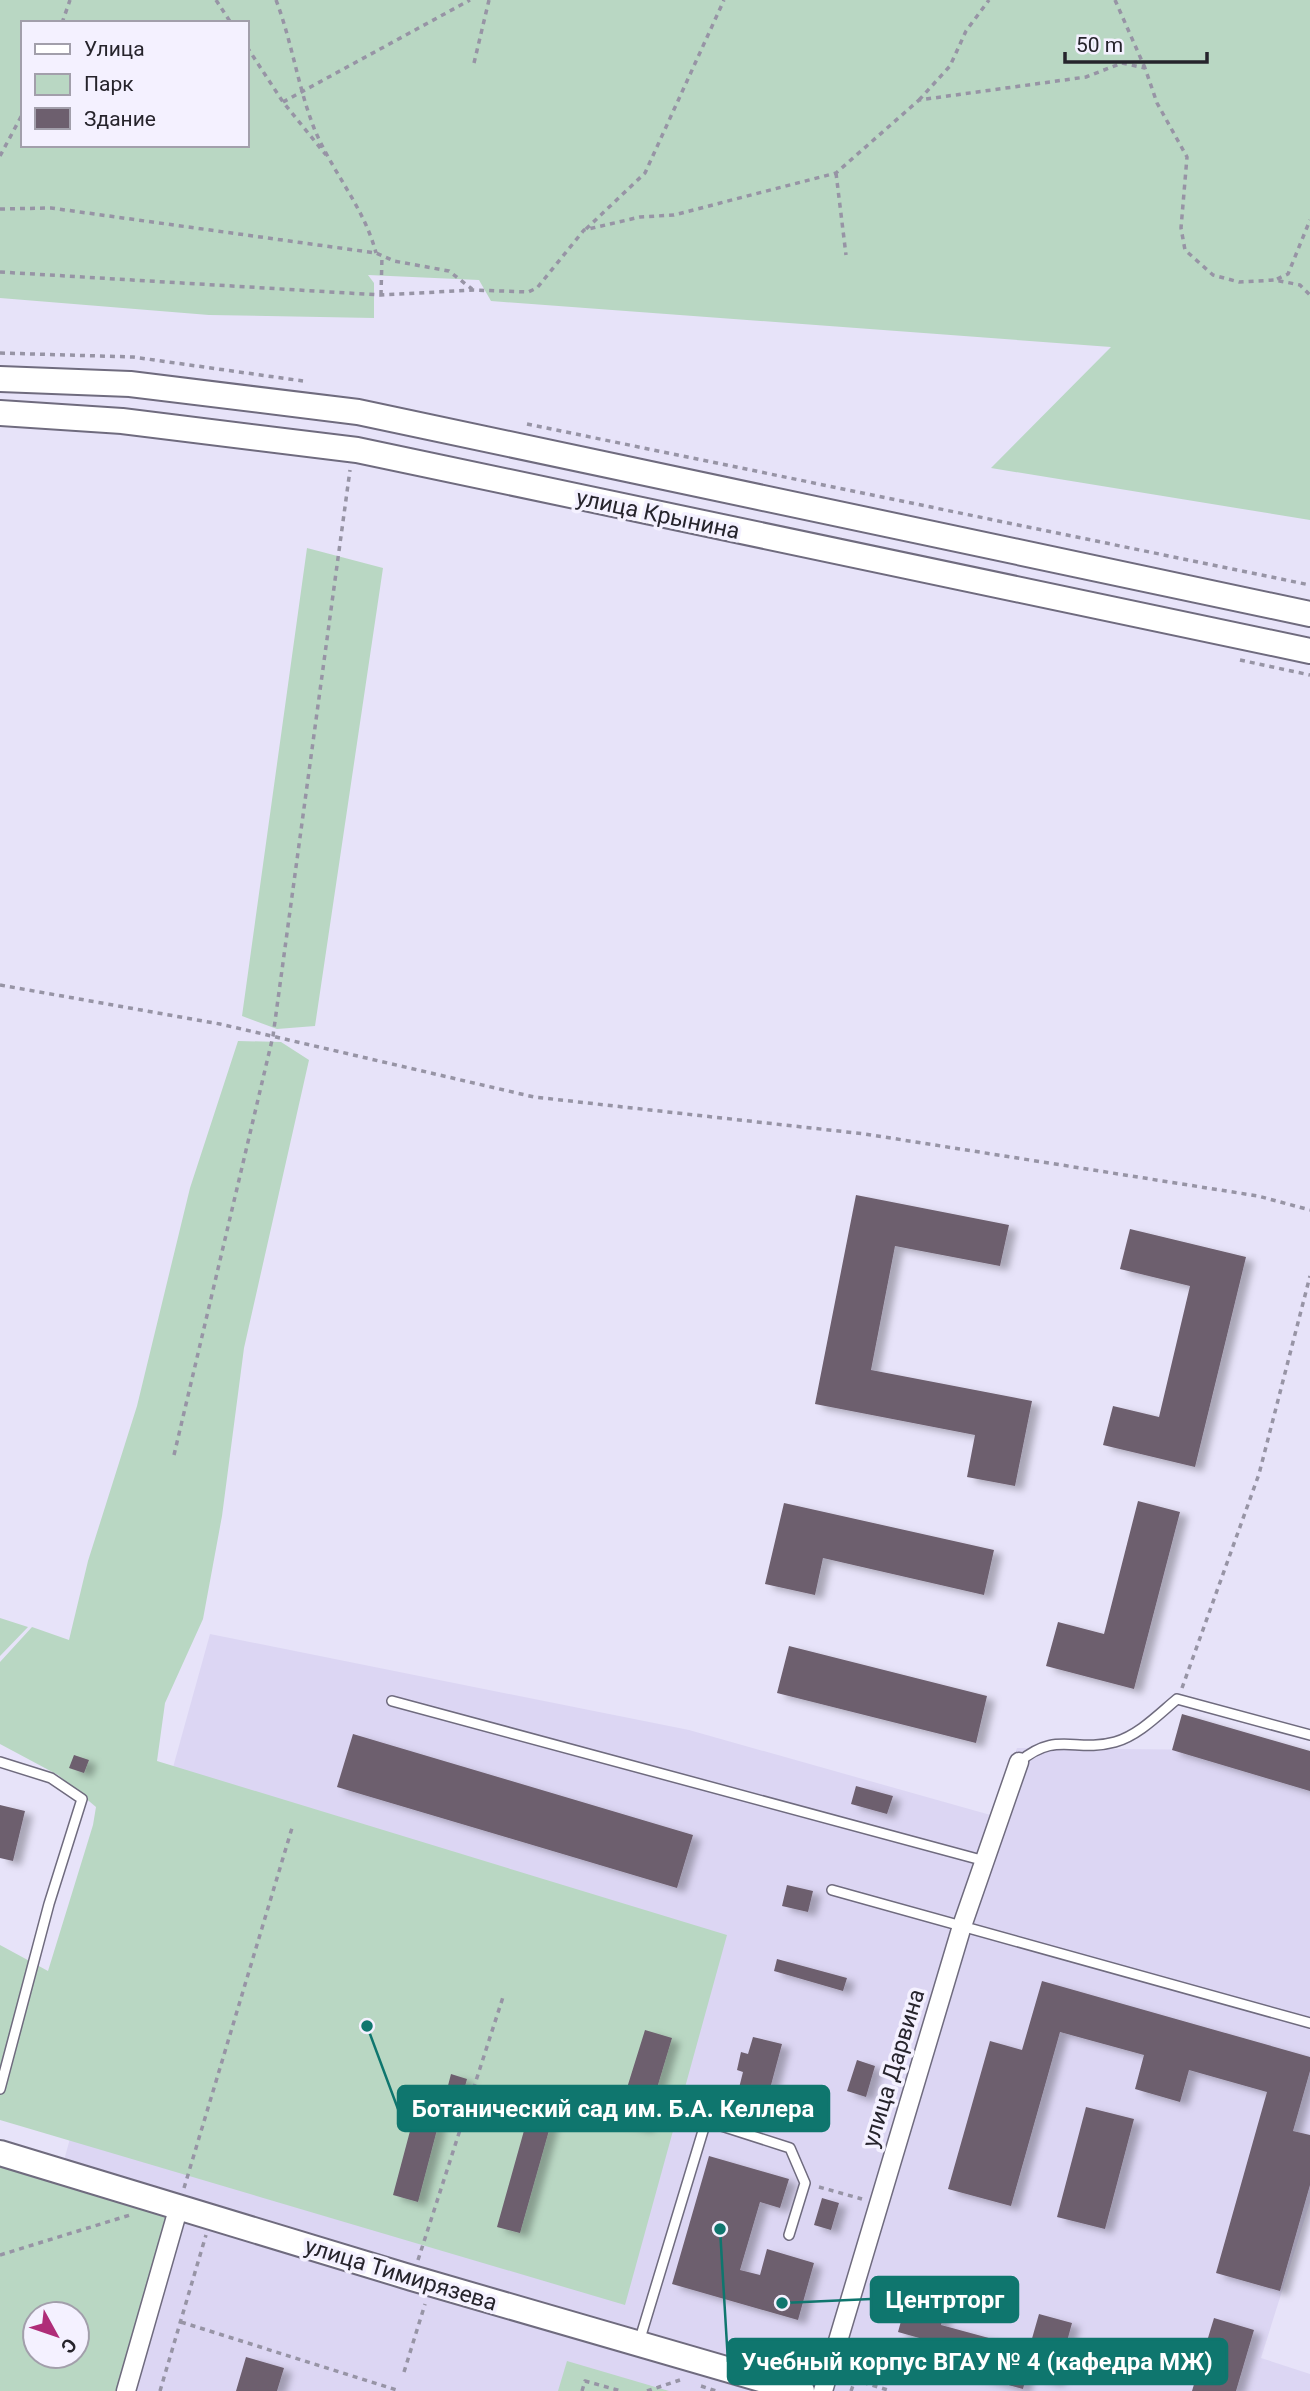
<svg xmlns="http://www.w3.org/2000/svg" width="1310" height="2391" font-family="Roboto,sans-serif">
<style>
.built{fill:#dcd6f3;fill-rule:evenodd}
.green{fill:#b9d7c3;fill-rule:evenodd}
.building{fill:#6d5f6e;filter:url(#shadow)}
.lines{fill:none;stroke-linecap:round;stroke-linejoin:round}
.service-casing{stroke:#6f6b7e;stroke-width:12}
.minor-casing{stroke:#6f6b7e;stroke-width:21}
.secondary-casing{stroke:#6f6b7e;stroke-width:28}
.path{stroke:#9794a5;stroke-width:3.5;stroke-dasharray:5 5;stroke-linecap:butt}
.service{stroke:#fff;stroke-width:9}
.minor{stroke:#fff;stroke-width:18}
.secondary{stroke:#fff;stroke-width:24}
.labels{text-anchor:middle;stroke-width:7;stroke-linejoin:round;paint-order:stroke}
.street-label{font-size:23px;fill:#26242c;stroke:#f4f1ff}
.leader{fill:none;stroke:#0f766e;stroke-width:2.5}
.callout-dot{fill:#0f766e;stroke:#f4f1ff;stroke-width:2.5}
.callout{fill:#0f766e;stroke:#0f766e;stroke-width:2.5}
.callout-label{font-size:24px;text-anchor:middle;font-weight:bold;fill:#fff}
</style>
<defs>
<filter id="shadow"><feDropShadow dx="8" dy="4.5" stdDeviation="3.5" flood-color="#0004"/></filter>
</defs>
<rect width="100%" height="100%" fill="#e7e3f9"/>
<!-- built -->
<path class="built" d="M210,1634L689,1730L994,1816L1017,1748L1310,1751V2202L1261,2358L1310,2374V2391H0ZM35,2314H77V2356H35Z"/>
<!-- green -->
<path class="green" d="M0,0H1310V520L991,468L1111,347L491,301L479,280L368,275L374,283V318L209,315L0,298ZM23,23H247V145H23Z
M307,548L383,568L315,1026L277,1029L242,1016Z
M238,1041L281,1042L309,1060L244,1348L222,1516L203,1619L165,1703L157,1761L727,1935L625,2305L0,2120V1945L48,1971L93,1825L96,1807L58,1775L0,1744V1662L32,1627L69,1640L88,1561L137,1406L190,1188Z
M0,1618L28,1627L0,1656Z
M0,2158L171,2211L118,2391H0ZM35,2314H77V2356H35Z
M567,2361L669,2391H558Z"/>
<!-- building -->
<path class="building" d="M856,1195L1009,1225L1000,1266L895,1246L871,1370L1032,1401L1015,1486L967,1477L975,1435L815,1404Z
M1130,1229L1246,1257L1195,1467L1103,1445L1113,1406L1159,1417L1190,1286L1120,1269Z
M1138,1501L1180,1512L1134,1689L1046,1666L1058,1622L1104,1634Z
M784,1503L994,1550L984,1595L823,1558L815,1595L765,1584Z
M789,1646L987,1696L976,1743L777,1693Z
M1182,1714L1310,1751V1791L1172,1750Z
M353,1734L693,1835L677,1888L337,1787Z
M74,1755L89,1760L84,1773L69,1768Z
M856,1786L893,1796L887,1814L851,1804Z
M0,1805L25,1811L13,1861L0,1858Z
M787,1885L813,1891L808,1912L782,1906Z
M777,1959L847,1978L843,1991L774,1971Z
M1042,1981L1310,2057V2071L1293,2131L1310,2135V2185L1280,2291L1216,2273L1267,2092L1189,2070L1180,2102L1135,2089L1144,2055L1060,2032L1011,2206L948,2189L990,2041L1022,2050Z
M645,2030L672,2038L645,2128L617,2120Z
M753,2037L782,2044L767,2100L738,2092L743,2072L737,2070L741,2052L748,2054Z
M857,2060L875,2066L866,2097L847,2091Z
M451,2074L467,2079L460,2105L444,2101Z
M532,2102L555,2109L520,2233L497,2227Z
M1086,2107L1134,2119L1105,2229L1057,2217Z
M414,2116L439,2122L418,2202L393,2195Z
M709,2156L789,2179L780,2208L760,2202L740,2270L760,2275L767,2249L814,2263L798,2320L672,2284Z
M822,2198L839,2203L831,2230L814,2225Z
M913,2278L951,2288L941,2325L1029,2349L1039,2314L1072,2323L1056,2382L1027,2374L1023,2389L924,2362L930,2341L898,2332Z
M1214,2318L1254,2330L1236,2391H1192Z
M246,2357L284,2368L277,2391H236Z"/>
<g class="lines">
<!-- service casing -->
<g class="service-casing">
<path id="service" d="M392,1701L985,1861
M0,1762L51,1778L82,1799L49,1904L0,2089
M1019,1762C1057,1730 1074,1753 1115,1742C1139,1735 1159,1714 1177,1699L1310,1735
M832,1890L1310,2023
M639,2342L706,2121L790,2148L805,2183L789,2235"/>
</g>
<!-- minor casing -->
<g class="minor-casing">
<path id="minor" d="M126,2391L179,2206
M823,2391L962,1926L1019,1762"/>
</g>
<!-- secondary casing -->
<g class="secondary-casing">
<path id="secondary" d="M0,379L130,384L358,412L1310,614
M0,413L122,421L357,450L1310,651
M0,2153L412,2278L802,2391"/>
</g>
<!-- path -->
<path class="path" d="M216,0L231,23
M276,0C292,42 298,87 314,128C332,172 364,207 376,253
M1115,0L1145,68
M62,23L70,0
M247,47L283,102L326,155
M474,63L489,0
M919,100L950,66L966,31L989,0
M283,102L470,0
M0,156L23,113
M836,173L846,255
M0,209L51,208L376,253L394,261L449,271L472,289
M586,229L645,173L724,0
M0,272L381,295L474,290L528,292L537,288L584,230L640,217L674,215L836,173L919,100L1086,77L1122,63L1145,68L1157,103L1187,157L1181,228L1185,250L1213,275L1239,282L1275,280L1300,285L1310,295
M1277,279L1288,274L1310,220
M381,295L382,256
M0,353L133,357L303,381
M527,424L1310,585
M1240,660L1310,675
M0,985L220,1024L534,1097L865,1134L1258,1196L1310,1210
M174,1455L273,1036L350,470
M1182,1688L1259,1474L1310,1276
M819,2187L862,2199
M184,2188L292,1828
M0,2255L130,2215
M418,2260L504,1994
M181,2322L400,2391
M739,2348L812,2368
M404,2372L425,2304
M843,2377L855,2380
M701,2386L716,2391
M160,2391L206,2235
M582,2391L585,2381L621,2391
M647,2391L680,2380
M851,2391L855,2380L891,2391"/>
<!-- service -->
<use href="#service" class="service"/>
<!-- minor -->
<use href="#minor" class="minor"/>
<!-- secondary -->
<use href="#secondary" class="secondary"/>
</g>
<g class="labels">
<!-- street labels -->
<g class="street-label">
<text transform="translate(658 514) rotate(12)" y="8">улица Крынина</text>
<text transform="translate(893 2068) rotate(-73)" y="8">улица Дарвина</text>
<text transform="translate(401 2274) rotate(17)" y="8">улица Тимирязева</text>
</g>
</g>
<!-- callouts -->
<path class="leader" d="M367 2026L398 2109M782 2303L871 2299M720 2229L728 2362"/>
<g class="callout-dot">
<circle cx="367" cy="2026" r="7"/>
<circle cx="782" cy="2303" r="7"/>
<circle cx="720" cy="2229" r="7"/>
</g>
<g class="callout">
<rect x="398" y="2086" width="431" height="45" rx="7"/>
<rect x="871" y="2277" width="147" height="45" rx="7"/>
<rect x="728" y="2339" width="499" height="45" rx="7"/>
</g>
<g class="callout-label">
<text x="613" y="2117">Ботанический сад им. Б.А. Келлера</text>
<text x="945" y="2308">Центрторг</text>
<text x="977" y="2370">Учебный корпус ВГАУ № 4 (кафедра МЖ)</text>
</g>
<!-- legend -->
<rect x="21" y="21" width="228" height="126" fill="#f4f1ff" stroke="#a29fab" stroke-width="2"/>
<rect x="35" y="44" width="35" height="10" fill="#ffffff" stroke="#a29fab" stroke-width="2"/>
<text x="84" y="56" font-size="21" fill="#26242c">Улица</text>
<rect x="35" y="74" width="35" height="21" fill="#b9d7c3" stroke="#a29fab" stroke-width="2"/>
<text x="84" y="91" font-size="21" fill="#26242c">Парк</text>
<rect x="35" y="108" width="35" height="21" fill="#6d5f6e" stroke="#a29fab" stroke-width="2"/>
<text x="84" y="126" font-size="21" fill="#26242c">Здание</text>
<!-- north arrow -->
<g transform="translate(56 2335) rotate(130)"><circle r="33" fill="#f4f1ff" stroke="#a29fab" stroke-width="2"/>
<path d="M0-5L12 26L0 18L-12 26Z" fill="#af2d78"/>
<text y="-10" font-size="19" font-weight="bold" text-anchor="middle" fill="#26242c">С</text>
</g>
<!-- scale -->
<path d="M1065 52v10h142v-10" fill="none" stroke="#26242c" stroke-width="3.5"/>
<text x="1076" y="52" font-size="21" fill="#26242c" stroke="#f4f1ff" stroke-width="5" paint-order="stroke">50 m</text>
</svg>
